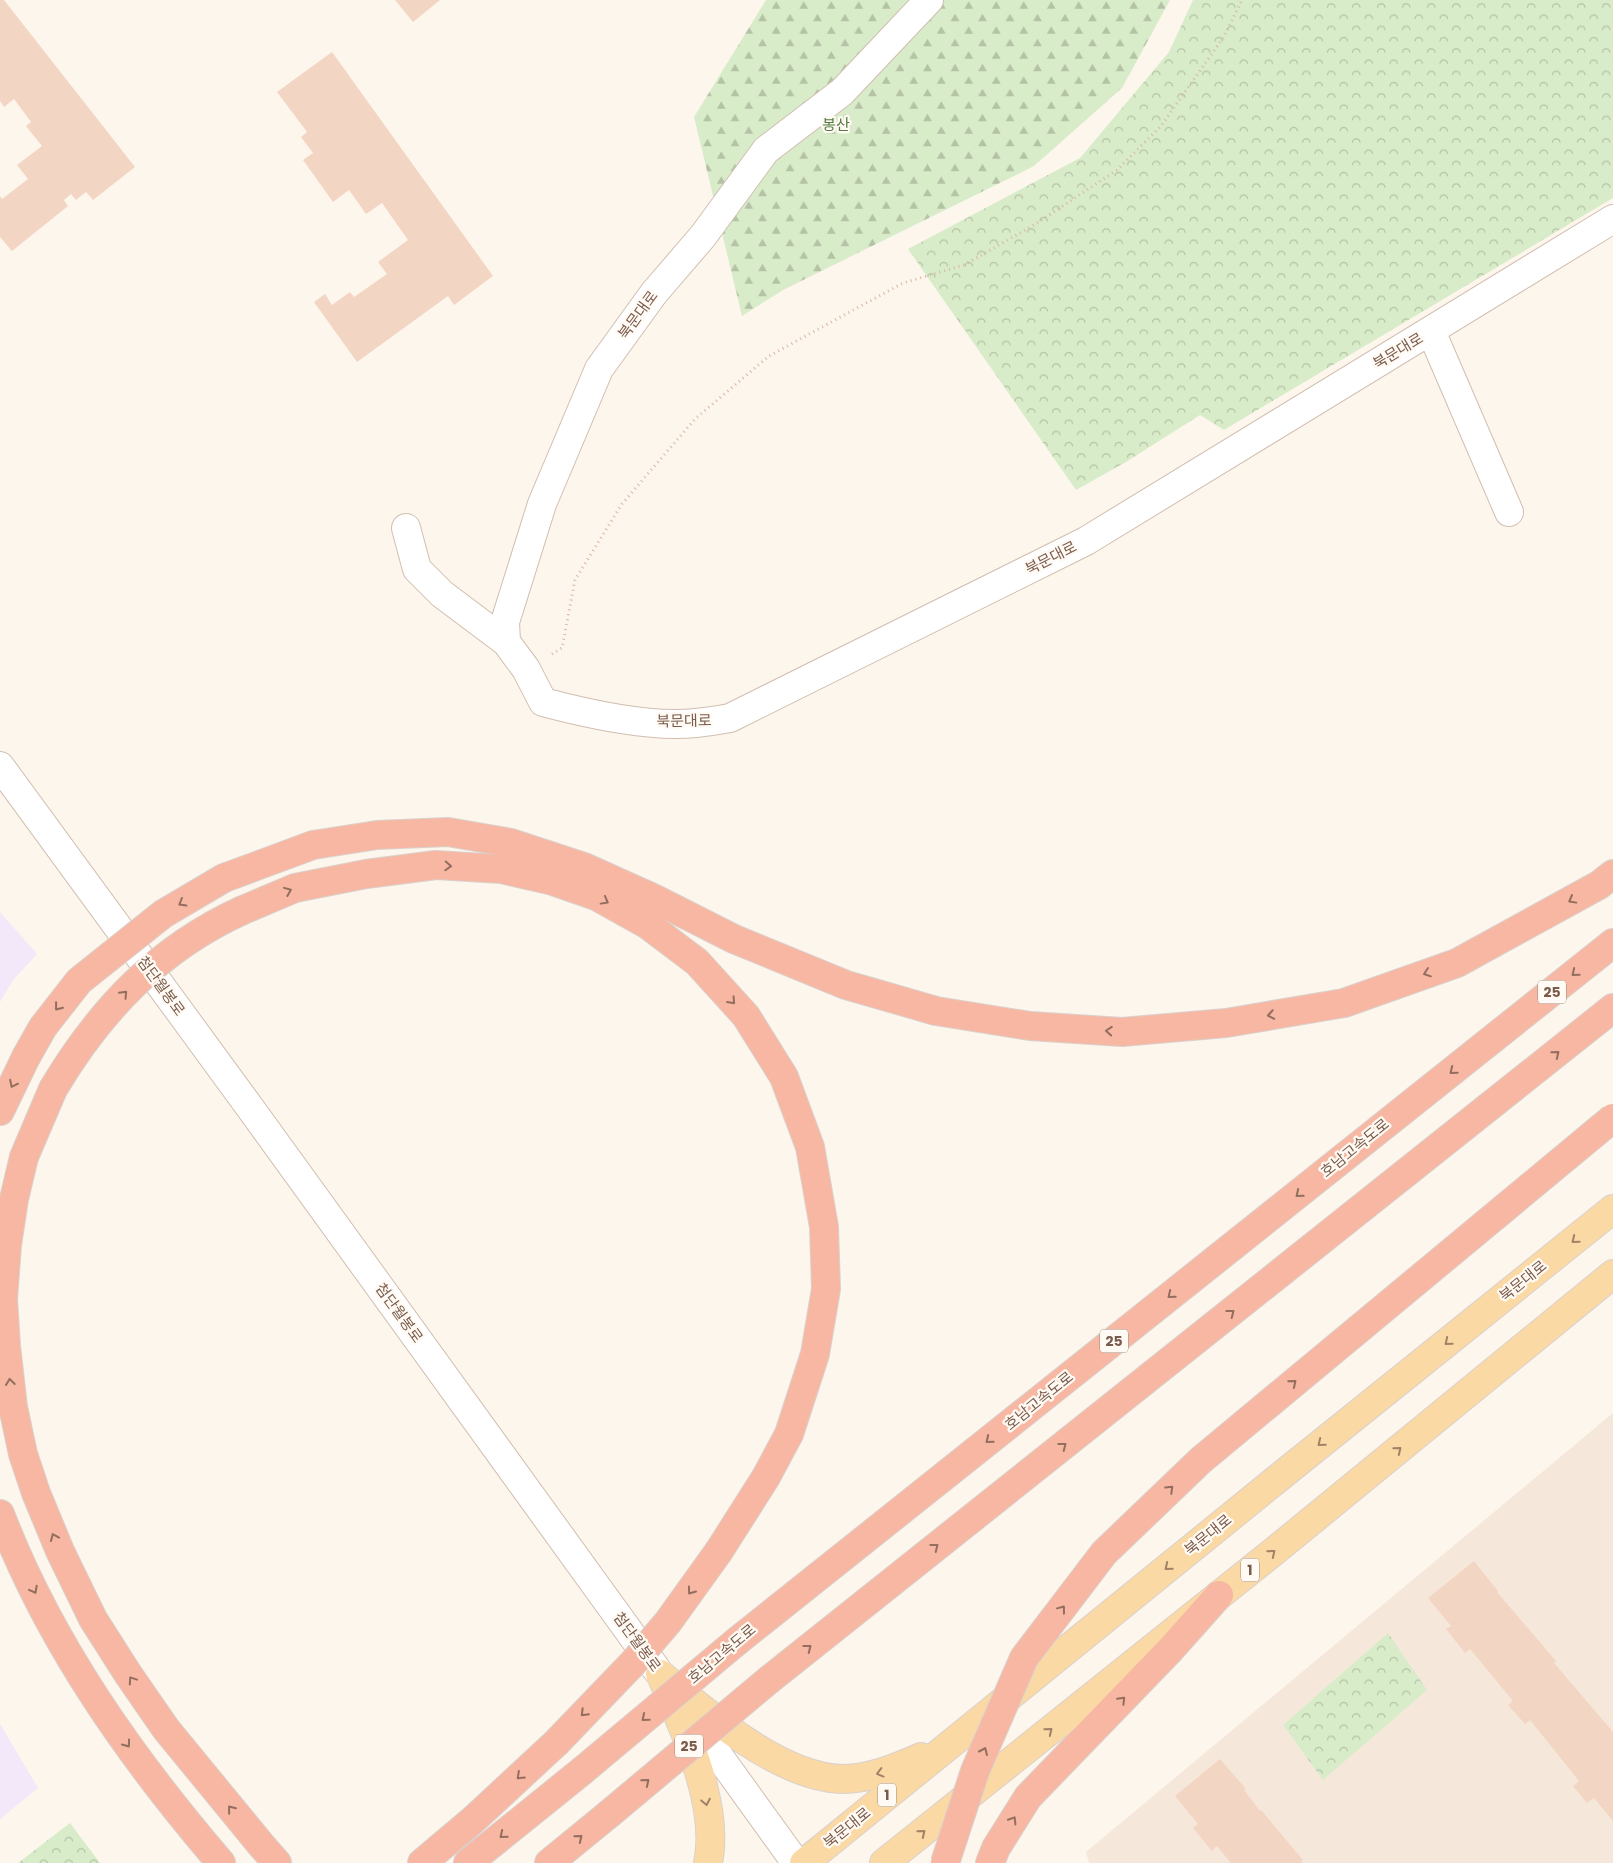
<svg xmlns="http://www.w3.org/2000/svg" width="1613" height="1863" font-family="Poppins,'Noto Sans KR',sans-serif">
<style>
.residential{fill:#f5e8da}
.education{fill:#f3e8fa}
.forest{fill:url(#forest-firs)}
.park{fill:url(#park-crowns)}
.building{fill:#f3d5c3}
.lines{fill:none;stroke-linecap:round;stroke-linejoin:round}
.minor-casing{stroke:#d1beb0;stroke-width:30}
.major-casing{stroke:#dad1cd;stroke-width:30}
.highway-casing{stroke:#dad1cd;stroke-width:30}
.path{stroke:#d9b8a5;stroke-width:3;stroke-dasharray:1 4;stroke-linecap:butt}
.minor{stroke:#fff;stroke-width:28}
.major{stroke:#fbd9a5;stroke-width:28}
.highway{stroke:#f7b7a3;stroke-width:28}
.highway-bridge-casing{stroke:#dad1cd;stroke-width:30;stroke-linecap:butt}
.highway-bridge{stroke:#f7b7a3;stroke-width:28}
.oneway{stroke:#936e5e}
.oneway2{stroke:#a18267}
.labels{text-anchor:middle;stroke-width:4.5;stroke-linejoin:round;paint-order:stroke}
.shield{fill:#fffaf3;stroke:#a28b7f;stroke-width:1}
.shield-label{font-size:14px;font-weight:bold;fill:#7a5c4d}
.park-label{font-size:15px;fill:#537a41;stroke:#fffaf3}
.street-label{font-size:15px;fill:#7a5c4d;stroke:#fffaf3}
</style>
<defs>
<pattern id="forest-firs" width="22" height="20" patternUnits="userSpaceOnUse" patternTransform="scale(1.25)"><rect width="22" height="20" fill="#d8ecc9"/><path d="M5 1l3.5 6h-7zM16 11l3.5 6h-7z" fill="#b4c2a5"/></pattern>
<pattern id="park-crowns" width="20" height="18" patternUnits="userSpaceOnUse" patternTransform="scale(1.25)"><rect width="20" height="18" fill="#d8ecc9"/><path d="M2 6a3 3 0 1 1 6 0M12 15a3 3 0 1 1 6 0" fill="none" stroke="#b4c2a5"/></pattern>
</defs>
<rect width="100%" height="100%" fill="#fdf6ec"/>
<!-- residential -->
<path class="residential" d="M1613,1413V1863H1089L1086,1852Z"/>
<!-- education -->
<path class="education" d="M0,912L37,954L13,980L0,1002Z
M0,1724L38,1788L0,1819Z"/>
<!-- forest -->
<path class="forest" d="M766,0H1170L1122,88L1034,166L783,290L742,316L694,117Z"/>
<!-- park -->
<path class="park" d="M1193,0H1613V198L1224,430L1200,415L1126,462L1076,490L908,249L1080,158L1169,52Z
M1388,1633L1427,1690L1323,1780L1283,1725Z
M70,1823L100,1863H18Z"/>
<!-- building -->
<path class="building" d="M0,0H4L135,167L93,200L86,192L76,200L71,194L64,200L68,206L12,251L0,237V196L2,199L28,179L17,165L42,146L26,126L31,122L14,99L4,107L0,101Z
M395,0H440L413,22Z
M332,52L493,276L454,305L448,296L357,362L314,302L325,294L332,305L350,292L354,297L387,274L378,262L408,240L382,203L366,214L349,190L333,202L303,160L313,153L301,137L307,132L277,92Z
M1474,1561L1498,1591L1497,1592L1556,1661L1554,1663L1613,1732V1821L1594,1798L1587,1803L1573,1786L1579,1781L1530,1720L1525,1724L1508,1705L1513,1701L1470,1649L1465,1653L1446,1629L1451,1626L1428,1598Z
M1220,1759L1246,1789L1244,1790L1260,1811L1261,1810L1303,1860L1301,1861L1303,1863H1231L1217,1846L1212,1851L1193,1828L1198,1824L1175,1796Z"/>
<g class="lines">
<!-- minor casing -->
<g class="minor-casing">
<path id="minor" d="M929,0L842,92L766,150L703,236L654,293L599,369L542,504L505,622L506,642L526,669L543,702C588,714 650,728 696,723C707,722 719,720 730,718L1086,541L1613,219
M1431,331L1509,512
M406,528L417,569L442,594L506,642
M0,766L251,1109L657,1670
M690,1716L796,1863"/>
</g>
<!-- major casing -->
<g class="major-casing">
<path id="major" d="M660,1674C706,1713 779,1777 842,1779C870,1779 896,1768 921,1757
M663,1680C685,1731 720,1806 708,1863
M804,1863L1287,1471L1613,1209
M884,1863L1272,1553L1613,1274"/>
</g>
<!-- highway casing -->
<g class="highway-casing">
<path id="highway" d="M224,878L313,845L377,835L448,832L511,843L584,867L653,898L734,939L846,985L936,1011L1030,1026L1122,1032L1226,1023L1344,1003L1457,963L1599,885L1613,874
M243,910L295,888L366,874L436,865L501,869L553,881L596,896L648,925L697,962L746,1016L784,1077L810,1147L824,1227L826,1289L815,1354L789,1434L766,1477L719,1551
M53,1089L24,1157L14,1199L7,1245L3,1299L6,1346L13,1407L23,1454L36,1493L60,1551L93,1619L128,1674L166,1729L262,1846L277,1863
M0,1111L26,1057
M0,1514C50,1644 131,1758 221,1863
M736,1642L1613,943
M770,1679L1613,1008
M422,1863L473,1820L556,1743
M468,1863L582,1771
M549,1863L609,1814
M990,1863L996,1848L1028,1797L1170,1650L1219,1595"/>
</g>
<!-- path -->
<path class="path" d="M552,654L562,648L575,580L622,504L695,419L769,356L903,283L964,265L1034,225L1117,170L1161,126L1223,38L1242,0"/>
<!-- minor -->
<use href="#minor" class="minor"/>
<!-- major -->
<use href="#major" class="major"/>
<!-- highway -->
<use href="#highway" class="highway"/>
<!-- highway-bridge casing -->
<g class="highway-bridge-casing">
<path id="highway-bridge" d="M26,1057L43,1027L79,981L163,914L224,878
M53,1089C100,1010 159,948 243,910
M556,1743L633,1663L668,1622L719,1551
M582,1771L736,1642
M609,1814L770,1679
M945,1863L975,1771L1024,1658L1104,1553L1201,1460L1613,1118"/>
</g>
<!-- highway-bridge -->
<use href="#highway-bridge" class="highway-bridge"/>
</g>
<!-- one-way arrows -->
<defs><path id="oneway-chevron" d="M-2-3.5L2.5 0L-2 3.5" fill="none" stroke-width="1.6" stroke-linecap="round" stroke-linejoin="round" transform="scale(1.25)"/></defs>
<g class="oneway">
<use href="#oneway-chevron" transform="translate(448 866) rotate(3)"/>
<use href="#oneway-chevron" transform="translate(288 891) rotate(-22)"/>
<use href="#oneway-chevron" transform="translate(1572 900) rotate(151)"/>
<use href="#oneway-chevron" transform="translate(605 901) rotate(29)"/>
<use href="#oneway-chevron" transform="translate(182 903) rotate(150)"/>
<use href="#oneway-chevron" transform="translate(1427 973) rotate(161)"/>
<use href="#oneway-chevron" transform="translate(1575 973) rotate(141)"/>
<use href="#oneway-chevron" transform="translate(124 994) rotate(-47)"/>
<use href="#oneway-chevron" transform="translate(732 1001) rotate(48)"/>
<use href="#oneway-chevron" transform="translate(58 1007) rotate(128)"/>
<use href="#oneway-chevron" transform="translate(1271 1015) rotate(170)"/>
<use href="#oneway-chevron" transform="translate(1109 1031) rotate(-176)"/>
<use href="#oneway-chevron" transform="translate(1556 1054) rotate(-39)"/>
<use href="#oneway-chevron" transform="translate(1453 1071) rotate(141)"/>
<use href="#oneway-chevron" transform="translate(13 1084) rotate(116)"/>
<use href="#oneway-chevron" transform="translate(1299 1194) rotate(141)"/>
<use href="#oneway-chevron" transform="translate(1171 1295) rotate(141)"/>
<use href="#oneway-chevron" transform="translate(1231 1313) rotate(-38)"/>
<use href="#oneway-chevron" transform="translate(10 1382) rotate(-97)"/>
<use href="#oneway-chevron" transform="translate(1293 1383) rotate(-40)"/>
<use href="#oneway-chevron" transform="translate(989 1440) rotate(141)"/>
<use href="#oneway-chevron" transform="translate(1063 1446) rotate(-38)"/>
<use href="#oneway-chevron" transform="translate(1170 1489) rotate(-44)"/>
<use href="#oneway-chevron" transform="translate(54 1537) rotate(-113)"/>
<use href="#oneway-chevron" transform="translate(935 1547) rotate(-38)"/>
<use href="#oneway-chevron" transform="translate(34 1590) rotate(62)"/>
<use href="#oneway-chevron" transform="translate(691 1591) rotate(126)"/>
<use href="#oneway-chevron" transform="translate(1062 1609) rotate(-53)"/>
<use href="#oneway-chevron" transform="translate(808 1648) rotate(-38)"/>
<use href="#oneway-chevron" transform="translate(132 1680) rotate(-124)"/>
<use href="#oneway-chevron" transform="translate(1122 1700) rotate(-46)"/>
<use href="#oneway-chevron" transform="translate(584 1713) rotate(135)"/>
<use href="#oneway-chevron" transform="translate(645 1718) rotate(140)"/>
<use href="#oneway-chevron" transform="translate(127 1744) rotate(54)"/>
<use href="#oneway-chevron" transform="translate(984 1751) rotate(-66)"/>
<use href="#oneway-chevron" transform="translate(520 1776) rotate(137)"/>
<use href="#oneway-chevron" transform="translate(646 1782) rotate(-40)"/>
<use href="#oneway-chevron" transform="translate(231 1809) rotate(-129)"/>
<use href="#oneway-chevron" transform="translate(1013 1820) rotate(-58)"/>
<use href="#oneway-chevron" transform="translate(503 1835) rotate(141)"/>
<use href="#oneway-chevron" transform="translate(579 1838) rotate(-39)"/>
</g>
<g class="oneway2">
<use href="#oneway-chevron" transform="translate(1575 1240) rotate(141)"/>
<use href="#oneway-chevron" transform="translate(1448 1342) rotate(141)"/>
<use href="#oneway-chevron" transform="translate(1321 1443) rotate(141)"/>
<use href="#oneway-chevron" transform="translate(1398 1450) rotate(-39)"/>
<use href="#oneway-chevron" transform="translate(1272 1553) rotate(-39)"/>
<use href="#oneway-chevron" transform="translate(1168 1567) rotate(141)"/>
<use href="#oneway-chevron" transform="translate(1049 1731) rotate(-39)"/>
<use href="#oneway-chevron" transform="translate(880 1773) rotate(165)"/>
<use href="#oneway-chevron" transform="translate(706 1802) rotate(79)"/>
<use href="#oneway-chevron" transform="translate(922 1833) rotate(-39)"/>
</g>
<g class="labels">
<!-- shield labels -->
<g class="shield">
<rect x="1538" y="980.5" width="28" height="23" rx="4"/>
<rect x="1100" y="1329.5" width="28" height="23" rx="4"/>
<rect x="1241" y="1558.5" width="18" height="23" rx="4"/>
<rect x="675" y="1734.5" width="28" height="23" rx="4"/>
<rect x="878" y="1783.5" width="18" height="23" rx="4"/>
</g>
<g class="shield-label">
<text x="1552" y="997">25</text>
<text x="1114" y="1346">25</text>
<text x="1250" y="1575">1</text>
<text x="689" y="1751">25</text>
<text x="887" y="1800">1</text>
</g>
<!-- park labels -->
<g class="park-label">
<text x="836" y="130">봉산</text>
</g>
<!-- street labels -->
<g class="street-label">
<text transform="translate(638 315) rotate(-54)" y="5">북문대로</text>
<text transform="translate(1398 351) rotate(-31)" y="5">북문대로</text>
<text transform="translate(1051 558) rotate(-27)" y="5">북문대로</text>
<text transform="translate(684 721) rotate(-1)" y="5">북문대로</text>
<text transform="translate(161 986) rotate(54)" y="5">첨단월봉로</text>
<text transform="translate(1355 1148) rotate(-39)" y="5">호남고속도로</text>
<text transform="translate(1523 1281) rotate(-39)" y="5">북문대로</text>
<text transform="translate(399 1313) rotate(54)" y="5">첨단월봉로</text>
<text transform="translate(1039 1401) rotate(-39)" y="5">호남고속도로</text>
<text transform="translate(1208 1535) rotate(-39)" y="5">북문대로</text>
<text transform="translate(637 1642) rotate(54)" y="5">첨단월봉로</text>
<text transform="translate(722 1654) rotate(-40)" y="5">호남고속도로</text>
<text transform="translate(847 1828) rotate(-39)" y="5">북문대로</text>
</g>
</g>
</svg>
